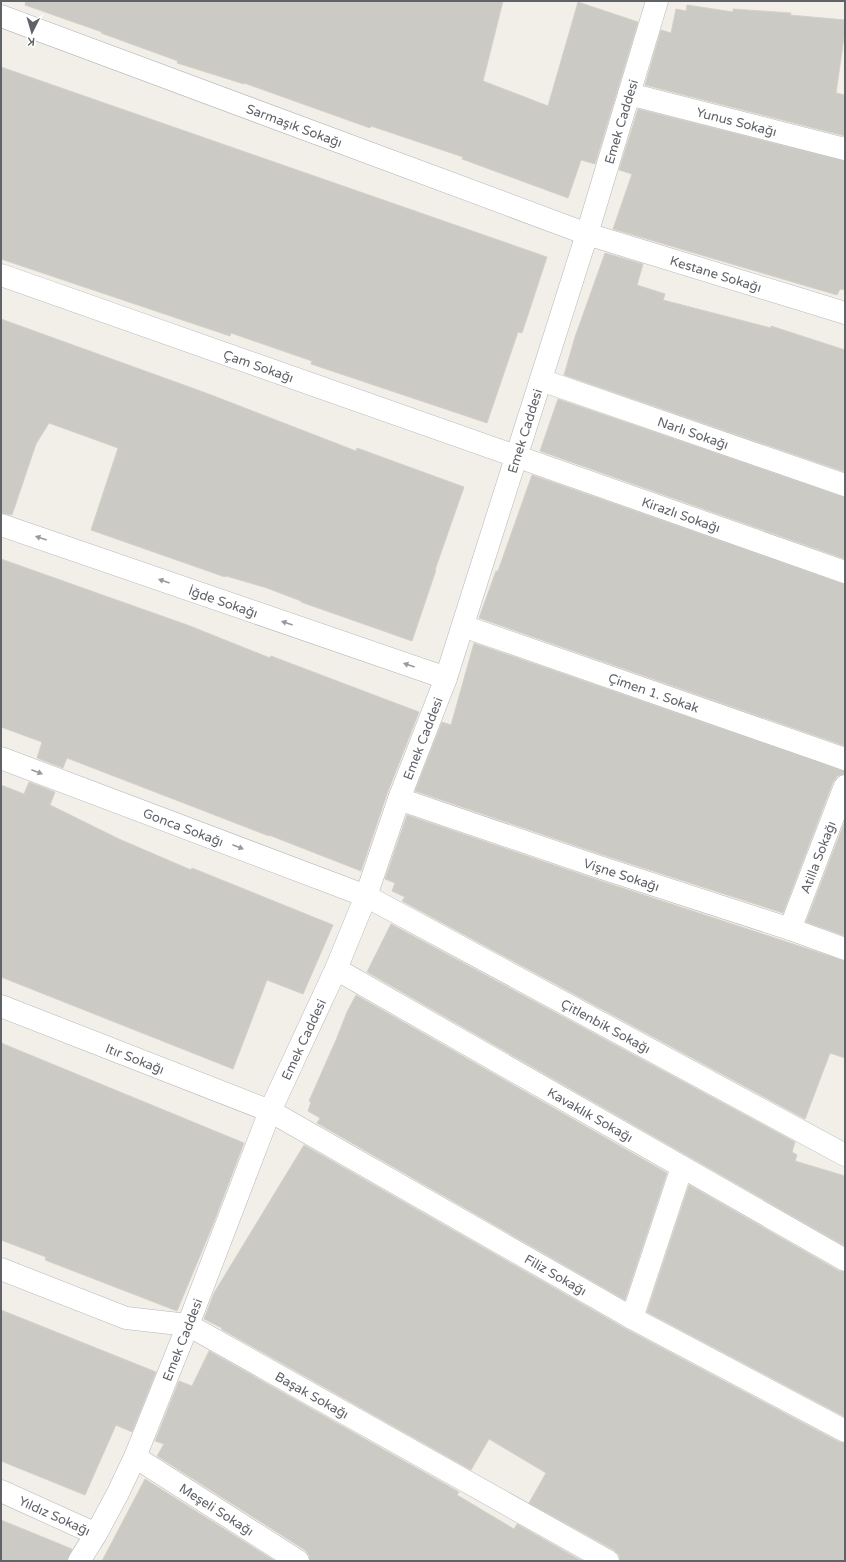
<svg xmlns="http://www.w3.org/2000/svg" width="846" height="1562" font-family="'Varela Round',sans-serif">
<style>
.building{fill:#cccac5;stroke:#d6d1c6}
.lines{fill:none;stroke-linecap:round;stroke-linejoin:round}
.minor-casing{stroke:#b5b8bc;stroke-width:23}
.minor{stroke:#fff;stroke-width:22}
.oneway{fill:#979a9d}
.labels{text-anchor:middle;stroke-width:3.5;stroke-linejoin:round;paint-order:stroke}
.street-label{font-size:13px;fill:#5f6368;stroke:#fff}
</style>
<rect width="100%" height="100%" fill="#f1efe8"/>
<!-- building -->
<path class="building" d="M26,1H503L483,81L548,106L578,2L638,22L595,164L581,160L568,198L462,159L463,157L371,126L370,128L244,83V84L177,63L178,61L101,33L102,32L25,5Z
M687,5L733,12V9L791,13L790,15L845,20V30L836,93L845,95V136L645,85L661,30L671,33L676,9L686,11Z
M1,67L547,257L522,333L518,332L487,423L311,364L312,361L231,333L230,336L1,259Z
M638,109L845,161V290L840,289L837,295L613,229L632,174L619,170Z
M605,253L643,264L637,285L665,294L663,300L771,328V326L845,350V472L564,375L575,337Z
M1,319L206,393L356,451L357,448L464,487L435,570H436L412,641L301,602V601L267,588L226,576L225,577L91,530L118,448L49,423L36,444L12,515L1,513Z
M558,399L845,497V559L540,451Z
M532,475L845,584V746L479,618L496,571H498Z
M1,559L190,626L270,658L271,656L419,712L387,794L361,871L269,835V836L67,758L63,768L37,758L42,742L1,727Z
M474,643L845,771V774L837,776L833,782L783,913L597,853L415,791L442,722L451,725Z
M29,782L55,792L50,805L119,839L191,870L192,868L333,925L303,994L267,980L233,1069L1,977V785L24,794Z
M407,815L589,877L845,961V1058L830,1053L805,1119L402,901L405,897L392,891L395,883L385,879Z
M845,821V936L806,922Z
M391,924L795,1142L792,1152L797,1155L795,1161L845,1176V1246L367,972Z
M356,995L667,1173L625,1300L317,1123L320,1118L308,1111L311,1102L309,1101L336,1040L347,1012Z
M1,1043L244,1143L212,1227L177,1311L45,1260L46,1257L1,1240Z
M304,1145L626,1329L839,1442L845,1443V1561H620L619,1555L614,1550L529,1503L546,1473L489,1439L471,1470L221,1329L222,1328L204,1319L214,1293Z
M689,1185L839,1271L845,1272V1417L647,1312Z
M1,1310L156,1372L132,1432L116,1425L85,1495L1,1461Z
M209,1351L459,1492L457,1495L514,1529L517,1524L582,1561H310L309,1555L305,1550L157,1456L164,1444L155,1441L179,1381L192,1386Z
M145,1479L275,1561H102Z
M1,1520L72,1549L67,1561H1Z"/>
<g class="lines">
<!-- minor casing -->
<g class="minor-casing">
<g id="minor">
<path id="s1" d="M1,16L587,234L845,313"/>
<path id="s2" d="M629,94L845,149"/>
<path id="s3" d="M1,275L845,572"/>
<path id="s4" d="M541,380L845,485"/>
<path id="s5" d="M1,525L446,678"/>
<path id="s6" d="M463,626L845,759"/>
<path id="s7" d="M1,758L366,896L845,1155"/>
<path id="s8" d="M399,799L593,865L790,929L845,949"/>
<path id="s9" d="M790,929L845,786"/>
<path id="s10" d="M336,969L845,1260"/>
<path id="s11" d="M1,1006L270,1111L632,1318L845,1431"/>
<path id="s12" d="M1,1269L126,1318L188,1325L608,1561"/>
<path d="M632,1318L682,1167"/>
<path id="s13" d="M135,1457L298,1561"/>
<path id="s14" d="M1,1491L96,1534L118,1493L135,1457L188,1325L270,1111L336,969L366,896L399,799L446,678L587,234L657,1"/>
<path d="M79,1561L96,1534"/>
</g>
</g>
<!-- minor -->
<use href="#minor" class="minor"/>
</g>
<!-- one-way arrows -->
<defs><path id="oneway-solid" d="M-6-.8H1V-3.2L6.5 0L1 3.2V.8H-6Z"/></defs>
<g class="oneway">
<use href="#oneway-solid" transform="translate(41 538) rotate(-161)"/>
<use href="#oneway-solid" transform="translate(164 581) rotate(-161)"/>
<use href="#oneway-solid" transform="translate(287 623) rotate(-161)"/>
<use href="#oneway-solid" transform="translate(409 665) rotate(-161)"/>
<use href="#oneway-solid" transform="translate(37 772) rotate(21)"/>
<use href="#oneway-solid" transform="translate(238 847) rotate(21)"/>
</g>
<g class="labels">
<!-- street labels -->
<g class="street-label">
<text dy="5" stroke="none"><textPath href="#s2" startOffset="111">Yunus Sokağı</textPath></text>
<text dy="5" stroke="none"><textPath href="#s14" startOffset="1613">Emek Caddesi</textPath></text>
<text dy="5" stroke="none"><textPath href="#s1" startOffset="313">Sarmaşık Sokağı</textPath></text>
<text dy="5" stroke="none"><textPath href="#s1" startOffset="760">Kestane Sokağı</textPath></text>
<text dy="5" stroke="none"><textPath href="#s3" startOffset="273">Çam Sokağı</textPath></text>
<text dy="5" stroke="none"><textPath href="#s14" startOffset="1289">Emek Caddesi</textPath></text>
<text dy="5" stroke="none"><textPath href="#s4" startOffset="161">Narlı Sokağı</textPath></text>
<text dy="5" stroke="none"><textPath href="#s3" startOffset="721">Kirazlı Sokağı</textPath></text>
<text dy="5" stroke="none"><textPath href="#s5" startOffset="235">İğde Sokağı</textPath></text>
<text dy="5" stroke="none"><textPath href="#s6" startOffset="202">Çimen 1. Sokak</textPath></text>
<text dy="5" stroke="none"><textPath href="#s14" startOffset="965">Emek Caddesi</textPath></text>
<text dy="5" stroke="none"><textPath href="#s7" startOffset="195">Gonca Sokağı</textPath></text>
<text dy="5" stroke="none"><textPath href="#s9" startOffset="77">Atilla Sokağı</textPath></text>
<text dy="5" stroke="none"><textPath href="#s8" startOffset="235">Vişne Sokağı</textPath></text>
<text dy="5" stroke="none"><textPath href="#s7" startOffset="663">Çitlenbik Sokağı</textPath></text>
<text dy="5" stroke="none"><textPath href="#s14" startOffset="641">Emek Caddesi</textPath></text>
<text dy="5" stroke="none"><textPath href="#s11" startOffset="144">Itır Sokağı</textPath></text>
<text dy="5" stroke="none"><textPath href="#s10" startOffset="293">Kavaklık Sokağı</textPath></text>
<text dy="5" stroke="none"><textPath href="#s11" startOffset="618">Filiz Sokağı</textPath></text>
<text dy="5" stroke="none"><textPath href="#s14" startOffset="317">Emek Caddesi</textPath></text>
<text dy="5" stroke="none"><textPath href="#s12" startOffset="339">Başak Sokağı</textPath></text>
<text dy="5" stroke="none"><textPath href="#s13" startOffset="97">Meşeli Sokağı</textPath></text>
<text dy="5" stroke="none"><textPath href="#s14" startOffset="59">Yıldız Sokağı</textPath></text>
</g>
</g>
<!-- border -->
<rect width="846" height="1562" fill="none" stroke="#5f6368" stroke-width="4"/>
<!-- north arrow -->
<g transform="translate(32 32) rotate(185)" stroke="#ffffff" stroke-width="3" paint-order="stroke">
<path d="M0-3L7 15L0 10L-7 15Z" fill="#5f6368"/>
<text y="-6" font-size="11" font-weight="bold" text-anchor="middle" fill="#5f6368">K</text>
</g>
</svg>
